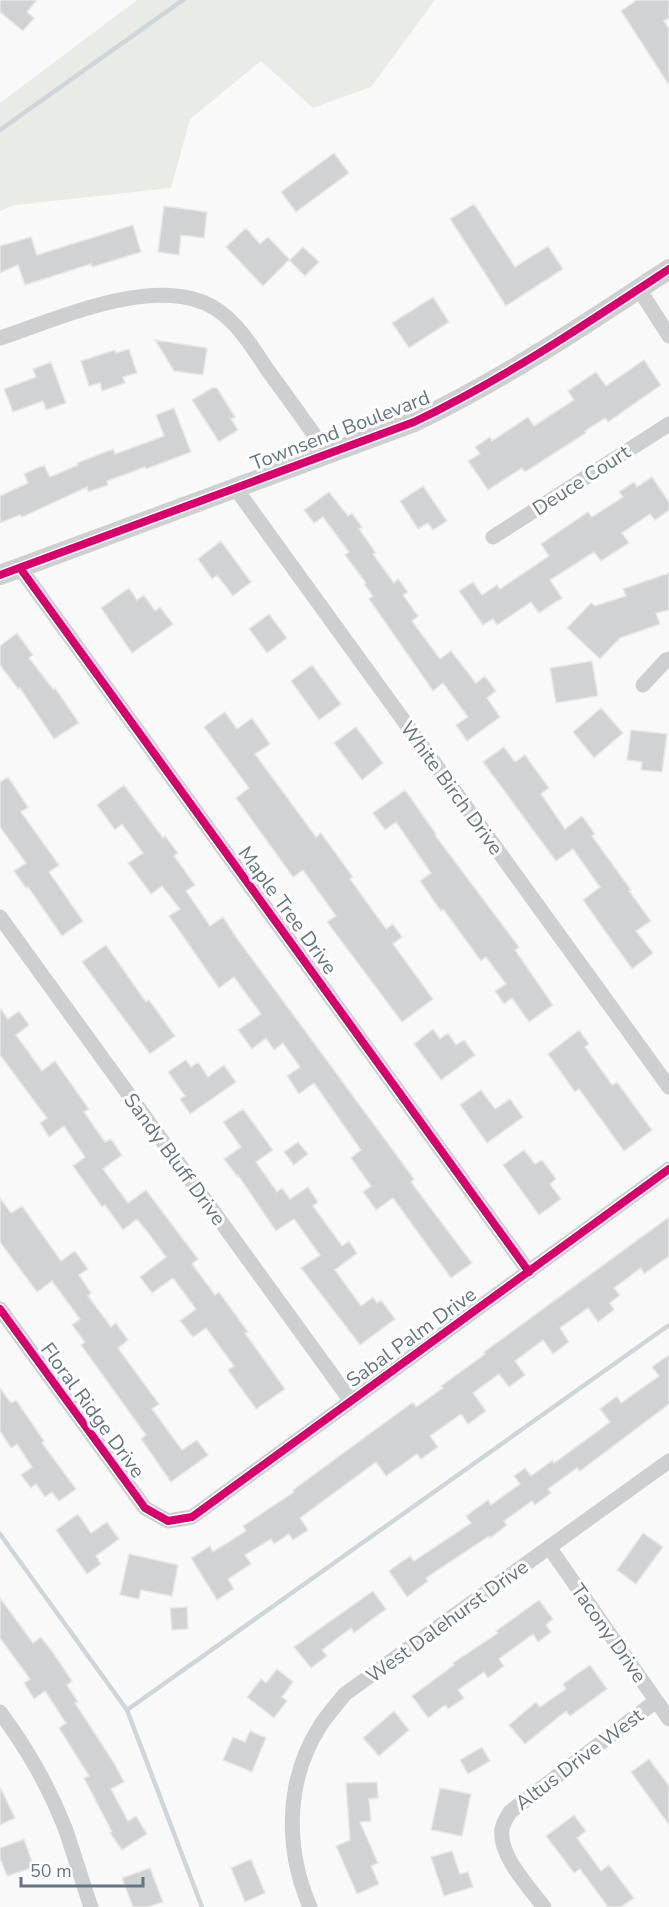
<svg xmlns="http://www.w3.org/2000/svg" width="669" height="1907" font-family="'Nunito Sans',sans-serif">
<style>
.green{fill:#e8ebe6}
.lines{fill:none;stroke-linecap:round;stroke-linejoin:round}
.stream{stroke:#ced6d9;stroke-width:4.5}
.building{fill:#d0d2d3;stroke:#e8e8e8;stroke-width:1.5}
.minor{stroke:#cecfd0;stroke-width:15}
.tertiary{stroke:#cecfd0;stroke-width:20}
.cycleway-casing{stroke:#fff;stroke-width:11}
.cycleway{stroke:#d6006c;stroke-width:8}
.labels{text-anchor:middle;stroke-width:6;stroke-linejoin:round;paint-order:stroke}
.street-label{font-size:20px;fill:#657683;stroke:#fff}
</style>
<rect width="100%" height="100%" fill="#f9f9f9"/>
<!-- green -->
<path class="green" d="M137,0H435L371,87L313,108L261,61L190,119L171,188L15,205L0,211V103Z"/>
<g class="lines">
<!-- stream -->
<path class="stream" d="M0,130L183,0
M0,1534L127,1710L669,1325
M127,1710L202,1907"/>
</g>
<!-- building -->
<path class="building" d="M0,0H37L27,12L34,18L23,31L0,12Z
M637,0H669V18L664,21L669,29V85L621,11Z
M334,153L349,173L296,212L281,192Z
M474,204L515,267L548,246L563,269L506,306L450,219Z
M164,206L207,212L204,238L181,235L179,255L158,252Z
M133,225L141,252L92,267L91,264L25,285L18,265L0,273V246L31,237L37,255Z
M246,228L260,244L268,237L290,260L303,247L319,262L305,276L289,260L263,286L226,247Z
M433,297L449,322L409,348L392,323Z
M155,340L207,348L203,375L174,371Z
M129,349L137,373L123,377L125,383L102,391L100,383L89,386L81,361L115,350L116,353Z
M644,360L661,385L608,422L605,418L585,431L586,433L525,472L522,468L488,490L468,461L480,454L475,447L490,437L492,441L528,417L534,426L574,400L568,391L596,372L606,386Z
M51,362L66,403L46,410L43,401L13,412L4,389L36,377L33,369Z
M212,388H217L235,417L231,419L238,430L219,442L192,400Z
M174,408L191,452L146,469L145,467L107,481L108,485L88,492L87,487L22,517L20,515L0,523V496L28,483L24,474L44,465L50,477L78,465L77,463L113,449L115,454L164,436L156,415Z
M652,477L669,502V510L655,520L650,514L622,533L629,543L601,561L594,552L550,580L562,598L539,613L531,602L497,625L493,619L483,625L459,591L473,582L482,595L497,585L500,589L549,556L541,544L588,512L592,517L623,497L619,492L634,482L637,487Z
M423,486L447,521L433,530L428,523L418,529L400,501Z
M329,492L348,516L352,513L362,527L359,529L376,553L373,554L394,583L398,579L408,592L403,595L418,616L412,621L440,659L451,651L476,683L485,676L496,691L487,698L500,717L467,741L456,725L468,717L443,683L433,691L369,599L373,596L364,584L366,583L345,555L349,552L323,517L314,523L304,510Z
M221,541L251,582L233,596L217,575L212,579L198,559Z
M669,573V610L656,613L660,624L620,638L600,659L567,628L591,603L595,606L626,596L623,589Z
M129,588L137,600L144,595L155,611L160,607L173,624L132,653L101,608Z
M269,614L287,638L267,653L249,629Z
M17,633L33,655L29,658L53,689L55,688L79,723L54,739L20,688L18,689L0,665V646Z
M592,661L598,696L556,703L550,668Z
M312,665L341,704L319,720L291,681Z
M601,708L623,733L594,758L573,732Z
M225,712L237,729L252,718L270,744L255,754L316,837L321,833L353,877L350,879L386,929L393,924L402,937L393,944L433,999L402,1022L327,922L336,916L303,870L293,877L236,798L249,788L204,727Z
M356,727L383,763L362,780L334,743Z
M631,730L667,734L662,772L641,770L642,762L627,760Z
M504,747L515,762L525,755L549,788L541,794L565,829L582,816L595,834L592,836L631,890L629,891L651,921L636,931L653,953L632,969L583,900L600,887L573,849L556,861L483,762Z
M8,777L28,807L21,812L59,865L49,872L83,921L62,936L28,887L26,888L14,871L26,863L0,827V782Z
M124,785L163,838L165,836L178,853L174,856L195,885L186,891L210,926L223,917L236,937L414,1179L411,1182L472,1263L451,1278L393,1198L376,1210L363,1192L371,1186L351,1158L361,1150L314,1083L299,1094L287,1076L300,1067L283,1043L274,1050L266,1038L252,1049L238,1030L261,1014L234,977L219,988L169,916L180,909L162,886L151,894L128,863L143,853L122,824L115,830L97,805Z
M405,790L436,834L435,835L519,947L515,950L553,1005L529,1022L512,998L504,1004L495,991L506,984L486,957L481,961L443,909L441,911L420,881L431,873L396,822L385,830L373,813Z
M106,945L146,1002L149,1000L175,1036L150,1054L82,962Z
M0,1008L8,1019L19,1011L29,1025L16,1035L42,1071L55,1061L89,1109L84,1112L105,1142L111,1139L122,1155L103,1169L128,1203L146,1190L198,1259L192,1264L215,1295L219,1292L248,1332L245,1333L285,1389L256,1409L228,1370L234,1366L206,1328L193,1337L180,1321L196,1309L173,1278L152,1293L140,1277L166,1257L149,1234L137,1219L123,1230L105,1205L102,1207L73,1166L85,1157L64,1126L49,1137L40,1123L47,1118L0,1055Z
M433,1029L440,1039L448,1033L456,1045L464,1040L475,1055L441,1080L414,1044Z
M579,1030L589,1044L585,1047L612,1085L617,1082L652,1130L624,1151L579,1089L575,1092L548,1054Z
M186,1060L191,1067L198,1062L208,1077L224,1065L236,1082L190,1114L180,1099L185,1096L168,1072Z
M481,1090L495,1109L510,1099L523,1117L487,1143L460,1105Z
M243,1109L273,1150L256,1162L277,1192L282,1188L290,1199L308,1187L318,1202L313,1206L342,1246L349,1241L357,1253L335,1270L361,1306L373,1297L377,1303L381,1300L395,1319L360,1345L301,1268L320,1255L294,1219L276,1231L238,1175L237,1176L224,1159L241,1147L223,1122Z
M298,1142L308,1154L294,1165L284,1152Z
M524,1150L535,1164L542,1160L556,1179L550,1184L561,1199L539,1215L503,1165Z
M0,1198L11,1213L22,1206L61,1261L75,1251L88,1269L79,1275L91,1293L88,1296L111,1327L116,1323L128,1340L118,1348L159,1404L152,1409L182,1450L197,1440L208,1455L171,1482L141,1439L146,1435L81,1345L85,1342L72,1325L80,1319L52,1281L37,1292L0,1242Z
M669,1217V1256L644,1274L641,1268L614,1288L620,1295L610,1303L614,1310L598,1322L588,1308L560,1328L569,1342L553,1354L543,1340L515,1361L525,1375L509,1387L499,1374L473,1393L486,1411L468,1424L461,1414L430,1436L438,1447L421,1459L417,1454L386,1476L376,1462L300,1518L308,1530L293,1540L289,1534L274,1544L271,1539L245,1555L251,1564L228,1579L234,1589L217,1600L191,1558L210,1546L213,1552L246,1531L243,1526L294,1492L293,1490L413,1402L416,1407L443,1388L441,1386L485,1354L484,1352Z
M669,1355V1404L580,1471L577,1468L548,1489L551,1493L535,1505L532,1501L504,1521L507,1525L490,1538L489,1536L426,1578L428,1581L407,1597L389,1571L410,1556L414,1561L471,1523L466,1516L488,1500L491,1505L520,1484L514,1476L525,1468L531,1476L553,1460L554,1463L610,1422L600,1409L617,1396L621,1403L659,1376L652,1367Z
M0,1388L11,1403L16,1400L44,1441L42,1443L76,1489L59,1501L52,1492L45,1497L36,1484L31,1488L21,1475L32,1467L17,1444L11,1448L0,1431Z
M78,1514L91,1533L107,1522L119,1539L96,1556L101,1564L87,1574L56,1530Z
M643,1533L663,1547L636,1584L617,1570Z
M129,1554L178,1565L172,1596L141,1590L139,1599L120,1595Z
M373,1591L386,1609L354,1633L351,1628L322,1650L327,1656L311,1668L294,1647Z
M0,1598L33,1643L41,1637L54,1654L72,1681L67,1685L78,1702L75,1703L114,1763L124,1782L111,1789L128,1821L136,1816L147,1834L122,1850L110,1833L112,1832L84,1778L89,1776L59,1728L66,1723L45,1691L34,1699L24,1683L30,1679L0,1638Z
M539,1600L553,1619L546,1625L551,1632L538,1642L533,1634L499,1659L504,1666L488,1678L484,1672L458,1690L464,1698L448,1709L445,1705L428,1718L412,1696L454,1665L453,1663L498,1633L496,1631Z
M187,1607L188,1629L172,1630L170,1608Z
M590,1665L607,1689L570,1716L566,1711L525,1744L509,1725L536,1702L540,1707L566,1689L563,1684Z
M277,1669L293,1682L282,1697L287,1701L274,1718L247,1697L261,1679L266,1683Z
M394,1711L409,1730L379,1756L363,1738Z
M250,1731L266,1738L252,1772L223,1760L233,1737L245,1742Z
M482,1747L490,1761L468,1774L460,1760Z
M649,1759L669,1786V1825L631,1772Z
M377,1782L378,1798L369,1799L371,1821L360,1822L378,1863L371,1866L379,1884L357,1894L336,1846L350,1840L346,1783Z
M0,1787L15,1818L0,1825Z
M440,1788L471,1794L462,1836L431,1830Z
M574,1815L586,1831L577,1838L601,1871L609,1865L634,1898L621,1907H608L580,1869L574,1873L546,1836Z
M24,1839L34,1867L7,1876L0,1858V1848Z
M452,1851L460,1874L468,1872L473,1887L444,1896L431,1857Z
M251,1859L265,1893L245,1902L231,1868Z
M150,1868L163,1902L148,1907H133L122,1878Z"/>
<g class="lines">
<!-- minor -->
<path class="minor" d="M639,289L669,336
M0,338C58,319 159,272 216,309C239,324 254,350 269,372C289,399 308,426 328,454
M236,489L669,1087
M493,537L669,424
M20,568L529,1272
M643,685L666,660L669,659
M0,917L351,1401
M0,1309L145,1508L168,1521L192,1517L669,1169
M549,1547L669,1719
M0,1712C26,1747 49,1787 65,1828C74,1854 82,1881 91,1907
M310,1907C285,1849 285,1781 320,1726C327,1715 337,1704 345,1694L669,1461
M544,1907C529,1887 498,1855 502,1829C503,1823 507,1817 510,1812L656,1701"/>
<!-- tertiary -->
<path class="tertiary" d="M0,575L414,422C504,379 586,324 669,269"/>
<!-- cycleway casing -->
<g class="cycleway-casing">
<path id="cycleway" d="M20,568L529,1272
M0,575L414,422C504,379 586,324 669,269
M0,1309L145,1508L168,1521L192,1517L669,1169"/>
</g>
<!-- cycleway -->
<use href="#cycleway" class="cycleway"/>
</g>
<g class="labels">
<!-- street labels -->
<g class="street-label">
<text transform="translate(340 430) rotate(-21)" y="7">Townsend Boulevard</text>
<text transform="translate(581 480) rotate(-33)" y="7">Deuce Court</text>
<text transform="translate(452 788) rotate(54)" y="7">White Birch Drive</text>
<text transform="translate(288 910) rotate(54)" y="7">Maple Tree Drive</text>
<text transform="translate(175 1159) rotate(54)" y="7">Sandy Bluff Drive</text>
<text transform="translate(411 1337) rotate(-36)" y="7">Sabal Palm Drive</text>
<text transform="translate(93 1410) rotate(54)" y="7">Floral Ridge Drive</text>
<text transform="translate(447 1621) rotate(-36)" y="7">West Dalehurst Drive</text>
<text transform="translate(609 1633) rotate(55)" y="7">Tacony Drive</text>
<text transform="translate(579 1759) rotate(-37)" y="7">Altus Drive West</text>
</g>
</g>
<!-- scale -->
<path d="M21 1877v9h122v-9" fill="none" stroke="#657683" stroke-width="3"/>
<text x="30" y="1877" font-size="18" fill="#657683" stroke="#ffffff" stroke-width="4.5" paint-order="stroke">50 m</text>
</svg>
